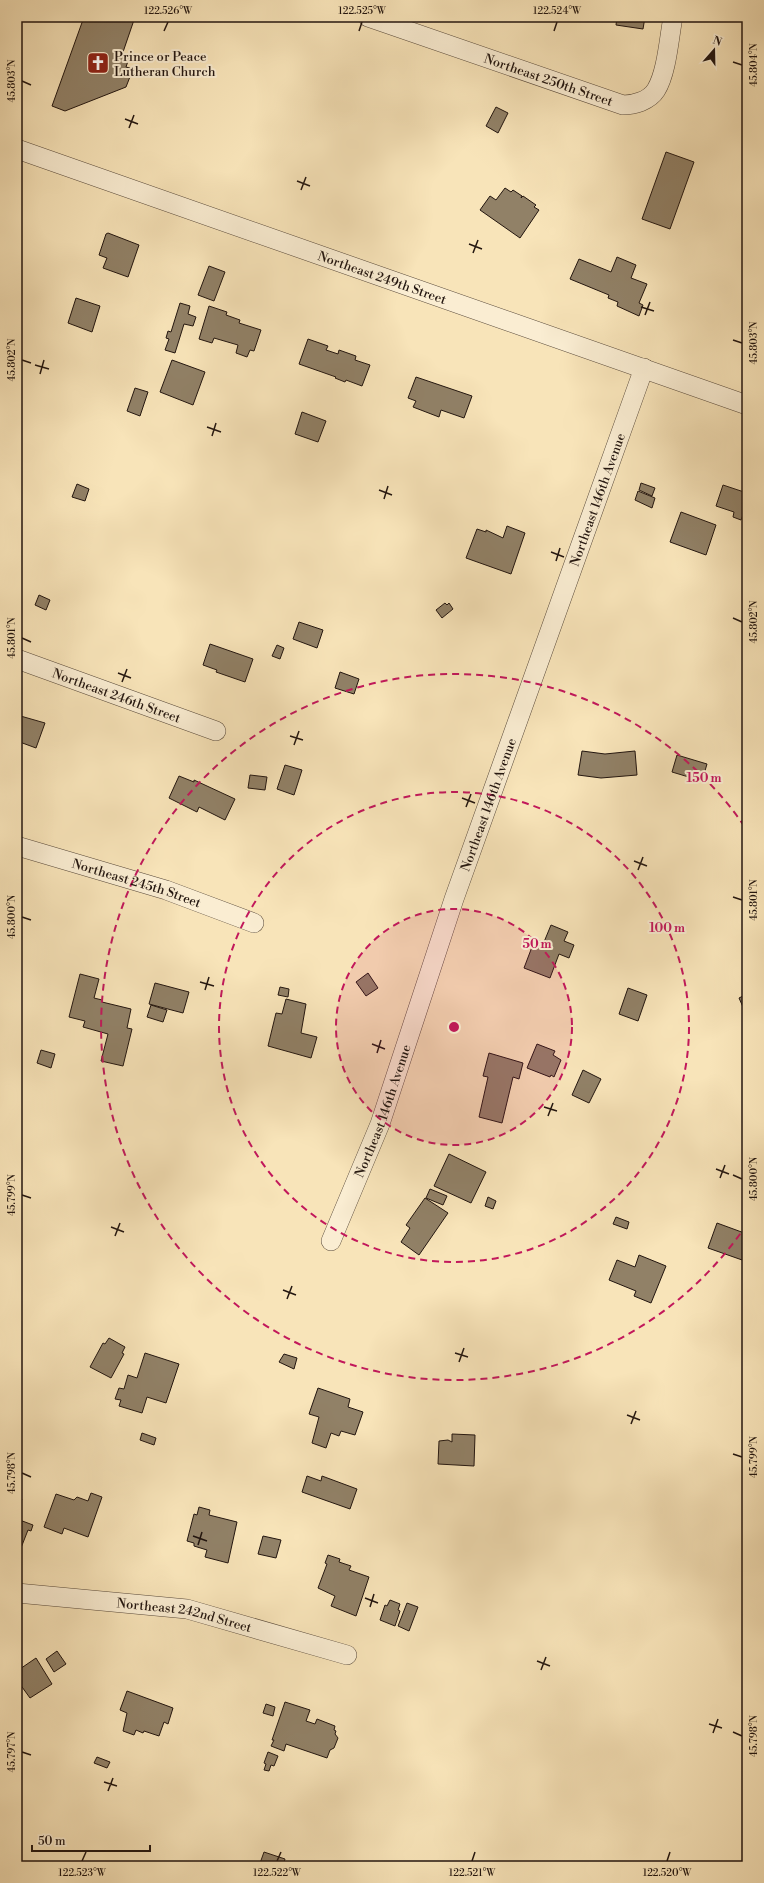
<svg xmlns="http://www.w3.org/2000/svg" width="764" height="1883" font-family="'Libre Bodoni',serif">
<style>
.building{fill:#918167;stroke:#22150f}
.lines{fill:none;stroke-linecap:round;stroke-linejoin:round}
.minor-casing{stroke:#58493a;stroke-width:20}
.minor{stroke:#faedd2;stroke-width:19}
.ticks{fill:none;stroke:#22150f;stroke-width:1.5}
.ring{fill:none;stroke:#c2185b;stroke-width:2;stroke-dasharray:7 5}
.labels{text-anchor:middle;stroke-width:4;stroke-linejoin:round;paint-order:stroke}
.poi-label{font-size:13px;fill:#22150f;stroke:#faedd2;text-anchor:start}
.street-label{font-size:13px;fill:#22150f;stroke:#faedd2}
.centre{fill:#c2185b;stroke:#faedd2;stroke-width:2}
.ring-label{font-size:12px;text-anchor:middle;font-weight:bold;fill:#c2185b;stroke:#faedd2;stroke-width:4;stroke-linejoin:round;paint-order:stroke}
.neatline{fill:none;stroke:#22150f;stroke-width:1.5}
.ticks-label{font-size:10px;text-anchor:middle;fill:#22150f}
</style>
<rect width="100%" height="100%" fill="#f8e4b9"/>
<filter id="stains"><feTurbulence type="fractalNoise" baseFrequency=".005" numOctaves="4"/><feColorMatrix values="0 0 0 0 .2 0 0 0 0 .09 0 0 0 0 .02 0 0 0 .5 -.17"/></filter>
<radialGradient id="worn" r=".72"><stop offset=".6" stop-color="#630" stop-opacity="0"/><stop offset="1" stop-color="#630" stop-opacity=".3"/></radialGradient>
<!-- building -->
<path class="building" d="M84,17H135L122,55L129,58L126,67L133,69L126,87L65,111L52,106Z
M617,17H645L643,29L616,25Z
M496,107L508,113L498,133L486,126Z
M666,152L694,162L670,229L642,219Z
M505,188L511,192L513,190L522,196L521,198L523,196L536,205L534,207L539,210L520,238L480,210L490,196L496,200Z
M108,233L139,245L128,277L103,268L107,258L99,255L106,234Z
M617,257L636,265L631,278L647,284L639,303L643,305L639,316L617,306L618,302L608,298L609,295L570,279L579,259L611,272Z
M209,266L225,272L214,301L198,295Z
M76,298L100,306L92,332L68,323Z
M180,303L190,306L188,314L196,317L193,326L184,324L175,353L165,350L169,339L166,338L168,331L171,332Z
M209,306L227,312L226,315L240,320L239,323L261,330L254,351L250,350L247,357L236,353L238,345L214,338L212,343L199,339Z
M308,339L328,346L326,350L338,354L339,350L356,356L355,360L370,365L362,386L346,380L345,382L335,378L336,377L299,364Z
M172,360L205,372L193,405L160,392Z
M416,377L472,396L464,418L441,410L439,417L413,407L416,401L408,398Z
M135,388L148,392L140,416L127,411Z
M302,412L326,421L318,442L295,434Z
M641,483L655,488L652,496L639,490Z
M77,484L89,489L85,501L72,497Z
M723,485L747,493V516L743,515L741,520L733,517L734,512L716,506Z
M638,491L655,498L652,508L635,500Z
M681,512L716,525L706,555L670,542Z
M507,526L525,533L511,574L466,558L477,529L486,532V530L503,538Z
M39,595L50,600L46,610L35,605Z
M445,603L447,605L449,603L453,609L442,618L436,610Z
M299,622L323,630L317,648L293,639Z
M210,644L253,659L245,682L216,672L217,670L203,665Z
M277,645L284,648L280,659L272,656Z
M340,672L359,679L354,694L335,688Z
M17,715L45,723L36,748L17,741Z
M582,751L605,754L635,751L637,775L601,778L578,775Z
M677,755L707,764L702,781L672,772Z
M285,765L302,770L294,795L277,789Z
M250,775L267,777L265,790L248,788Z
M179,776L194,782V780L235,799L225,820L199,807L197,812L169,798Z
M551,925L568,932L564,941L574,945L569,958L559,954L550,978L524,968L535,939L544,942Z
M368,973L378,988L366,996L356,982Z
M80,974L99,979L94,998L102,1000V1002L131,1009L127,1028L132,1029L123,1066L101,1061L108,1034L83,1027L85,1021L69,1017Z
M155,983L189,992L183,1013L149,1004Z
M280,987L289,989L288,997L278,995Z
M628,988L647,995L638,1021L619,1014Z
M747,994V1016L739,998Z
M286,999L306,1004L301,1033L317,1037L311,1058L268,1046L276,1013L282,1014Z
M151,1005L167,1010L163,1022L147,1017Z
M537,1044L555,1051L553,1055L561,1060L554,1077L551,1075L550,1077L527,1068Z
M41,1050L55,1054L51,1068L37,1063Z
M489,1053L523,1063L519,1079L513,1077L502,1123L479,1117L488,1077L483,1076Z
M583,1070L601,1079L589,1103L572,1095Z
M449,1154L486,1172L471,1203L434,1186Z
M430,1189L447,1196L443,1205L426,1198Z
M488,1197L496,1201L493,1209L485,1206Z
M425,1198L448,1213L419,1255L401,1242L410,1228L406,1225Z
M616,1217L629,1222L627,1229L613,1224Z
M717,1223L747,1234V1255L745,1261L708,1248Z
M639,1255L666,1266L651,1303L634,1296L636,1291L609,1280L617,1260L635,1267Z
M109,1338L125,1347L122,1353L124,1354L111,1378L90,1367L103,1343L105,1344Z
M145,1353L179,1364L166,1403L147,1397L142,1413L119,1406L121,1400L115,1399L119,1388L124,1389L128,1375L137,1378Z
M284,1354L297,1358L294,1369L279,1362Z
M318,1388L350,1399L348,1407L363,1412L355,1435L341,1431L339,1436L331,1433L326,1448L312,1443L319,1417L309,1414Z
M142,1433L156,1438L154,1445L140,1440Z
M452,1434L475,1435L474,1466L438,1464L439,1441L448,1440L452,1442Z
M307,1476L321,1481L322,1476L357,1489L350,1509L302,1492Z
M17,1491L22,1500L17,1503Z
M91,1493L102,1497L88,1537L64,1528L62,1534L44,1527L56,1494L74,1500L77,1497L88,1501Z
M199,1507L210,1510L209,1515L237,1522L228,1563L205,1557L207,1550L194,1546V1543L187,1541L194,1514L197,1515Z
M17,1519L33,1525L31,1531L28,1530L19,1553L17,1552Z
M263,1536L281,1540L276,1558L258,1554Z
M328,1555L340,1559L339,1562L351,1566L349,1570L369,1577L356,1616L331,1606L335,1596L318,1588L327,1564L325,1563Z
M390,1600L400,1604L398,1610L400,1611L395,1626L380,1620L385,1605L387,1606Z
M407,1603L418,1607L409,1631L398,1626Z
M57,1651L66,1664L54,1672L46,1659Z
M36,1658L52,1684L30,1698L17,1680V1671Z
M127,1691L173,1708L168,1724L164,1722L159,1736L144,1731L143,1733L136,1730L134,1735L123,1731L127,1713L120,1710Z
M285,1702L310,1710L306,1721L315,1724L317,1719L335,1726L334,1730L336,1731L335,1734L338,1738L334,1748L330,1750L327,1758L286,1744L284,1751L271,1746L274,1740H272Z
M266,1704L275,1707L273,1716L263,1713Z
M268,1752L278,1756L274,1766L271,1765L269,1771L264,1770L266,1764L264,1763Z
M97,1757L110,1762L107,1768L94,1763Z
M264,1852L285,1859L283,1866H259Z"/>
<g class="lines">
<!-- minor casing -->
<g class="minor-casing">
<g id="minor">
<path id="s1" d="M368,17L623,105C634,105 649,101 656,90C667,72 669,38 673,17"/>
<path id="s2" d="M17,149L747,405"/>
<path id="s3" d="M17,659L216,731"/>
<path id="s4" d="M17,846L166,890L254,923"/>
<path id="s5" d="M331,1241L380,1124L454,899L644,368"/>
<path id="s6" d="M17,1593L187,1609L347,1655"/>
</g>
</g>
<!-- minor -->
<use href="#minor" class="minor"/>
</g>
<!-- ticks -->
<path class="ticks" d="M164,31L168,22M359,31L362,22M554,31L557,22M733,62L742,65M22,81L31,85M125,119L138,124M129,128L134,115M297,181L310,186M301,190L306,177M469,244L482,249M473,253L478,240M641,307L654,311M645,315L650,302M733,340L742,343M22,360L31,363M35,365L49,369M40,374L44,360M207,427L221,432M212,436L216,423M379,490L392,495M384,499L388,486M551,552L564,557M556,561L560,548M733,618L742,622M22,638L31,642M118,673L131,678M122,682L127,669M290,736L303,740M294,745L299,731M462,798L475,803M466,807L471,794M634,861L647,866M638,870L643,857M733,897L742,900M22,917L31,920M200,982L214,986M205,990L209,977M372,1044L385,1049M377,1053L381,1040M544,1107L557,1111M548,1116L553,1103M716,1169L729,1174M733,1175L742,1179M720,1178L725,1165M22,1195L31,1198M111,1227L124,1232M115,1236L120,1223M283,1290L296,1295M287,1299L292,1286M455,1353L468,1357M459,1362L464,1348M627,1415L640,1420M631,1424L636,1411M733,1454L742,1457M22,1473L31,1477M193,1536L207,1541M198,1545L202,1532M365,1598L378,1603M370,1607L374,1594M537,1661L550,1666M541,1670L546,1657M709,1724L722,1728M733,1732L742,1736M713,1733L718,1719M22,1752L31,1755M104,1782L117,1786M108,1791L113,1778M82,1861L86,1852M277,1861L281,1852M472,1861L475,1852M667,1861L670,1852"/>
<!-- distance rings -->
<circle cx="454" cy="1027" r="118" fill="#c2185b" fill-opacity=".12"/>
<g class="ring">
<circle cx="454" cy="1027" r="118"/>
<circle cx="454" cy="1027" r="235"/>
<path d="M747 1224A353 353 0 1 1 747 830"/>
</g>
<!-- icons -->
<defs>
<g id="church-square" transform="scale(1.15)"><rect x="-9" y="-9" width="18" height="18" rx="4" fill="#8f2418" stroke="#faedd2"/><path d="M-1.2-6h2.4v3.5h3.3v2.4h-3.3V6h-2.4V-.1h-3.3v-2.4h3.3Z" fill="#fff"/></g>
</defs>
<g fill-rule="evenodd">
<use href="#church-square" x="98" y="63"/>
</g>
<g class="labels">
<!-- poi labels -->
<g class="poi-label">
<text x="114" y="61">Prince or Peace<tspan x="114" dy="15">Lutheran Church</tspan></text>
</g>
<!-- street labels -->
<g class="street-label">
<text dy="5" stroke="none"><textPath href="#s1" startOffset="191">Northeast 250th Street</textPath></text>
<text dy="5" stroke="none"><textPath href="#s2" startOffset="387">Northeast 249th Street</textPath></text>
<text dy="5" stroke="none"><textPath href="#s5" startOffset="788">Northeast 146th Avenue</textPath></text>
<text dy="5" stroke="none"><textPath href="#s3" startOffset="106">Northeast 246th Street</textPath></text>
<text dy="5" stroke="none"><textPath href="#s5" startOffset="464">Northeast 146th Avenue</textPath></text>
<text dy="5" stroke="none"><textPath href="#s4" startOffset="125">Northeast 245th Street</textPath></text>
<text dy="5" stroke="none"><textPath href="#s5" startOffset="140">Northeast 146th Avenue</textPath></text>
<text dy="5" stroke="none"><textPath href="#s6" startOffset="169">Northeast 242nd Street</textPath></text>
</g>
</g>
<circle cx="454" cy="1027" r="6" class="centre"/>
<g class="ring-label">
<text x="704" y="782">150 m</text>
<text x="667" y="932">100 m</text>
<text x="537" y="948">50 m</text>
</g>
<!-- margin -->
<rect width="764" height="1883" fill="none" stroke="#f8e4b9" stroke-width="44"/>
<!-- north arrow -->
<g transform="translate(714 50) rotate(20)" stroke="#faedd2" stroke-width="3" paint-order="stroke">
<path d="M0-3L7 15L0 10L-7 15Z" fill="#22150f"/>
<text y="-6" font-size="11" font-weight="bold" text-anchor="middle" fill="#22150f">N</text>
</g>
<!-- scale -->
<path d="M32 1845v6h118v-6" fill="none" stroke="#22150f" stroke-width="2"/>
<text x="38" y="1845" font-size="12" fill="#22150f" stroke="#faedd2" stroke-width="3" paint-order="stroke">50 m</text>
<rect x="22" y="22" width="720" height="1839" class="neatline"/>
<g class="ticks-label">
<text x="168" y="14">122.526°W</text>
<text x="362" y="14">122.525°W</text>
<text x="557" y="14">122.524°W</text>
<text transform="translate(753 65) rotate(-90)" y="4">45.804°N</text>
<text transform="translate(11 81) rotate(-90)" y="4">45.803°N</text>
<text transform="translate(753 343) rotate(-90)" y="4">45.803°N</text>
<text transform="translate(11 360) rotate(-90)" y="4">45.802°N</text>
<text transform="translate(753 622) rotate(-90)" y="4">45.802°N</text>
<text transform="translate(11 638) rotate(-90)" y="4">45.801°N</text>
<text transform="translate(753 900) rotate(-90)" y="4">45.801°N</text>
<text transform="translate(11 917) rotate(-90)" y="4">45.800°N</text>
<text transform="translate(753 1179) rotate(-90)" y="4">45.800°N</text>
<text transform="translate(11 1195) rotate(-90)" y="4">45.799°N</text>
<text transform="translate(753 1457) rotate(-90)" y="4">45.799°N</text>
<text transform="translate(11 1473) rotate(-90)" y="4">45.798°N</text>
<text transform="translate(753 1736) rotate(-90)" y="4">45.798°N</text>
<text transform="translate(11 1752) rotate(-90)" y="4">45.797°N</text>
<text x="82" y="1876">122.523°W</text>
<text x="277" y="1876">122.522°W</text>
<text x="472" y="1876">122.521°W</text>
<text x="667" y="1876">122.520°W</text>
</g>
<rect width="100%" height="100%" filter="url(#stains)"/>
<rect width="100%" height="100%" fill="url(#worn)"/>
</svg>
